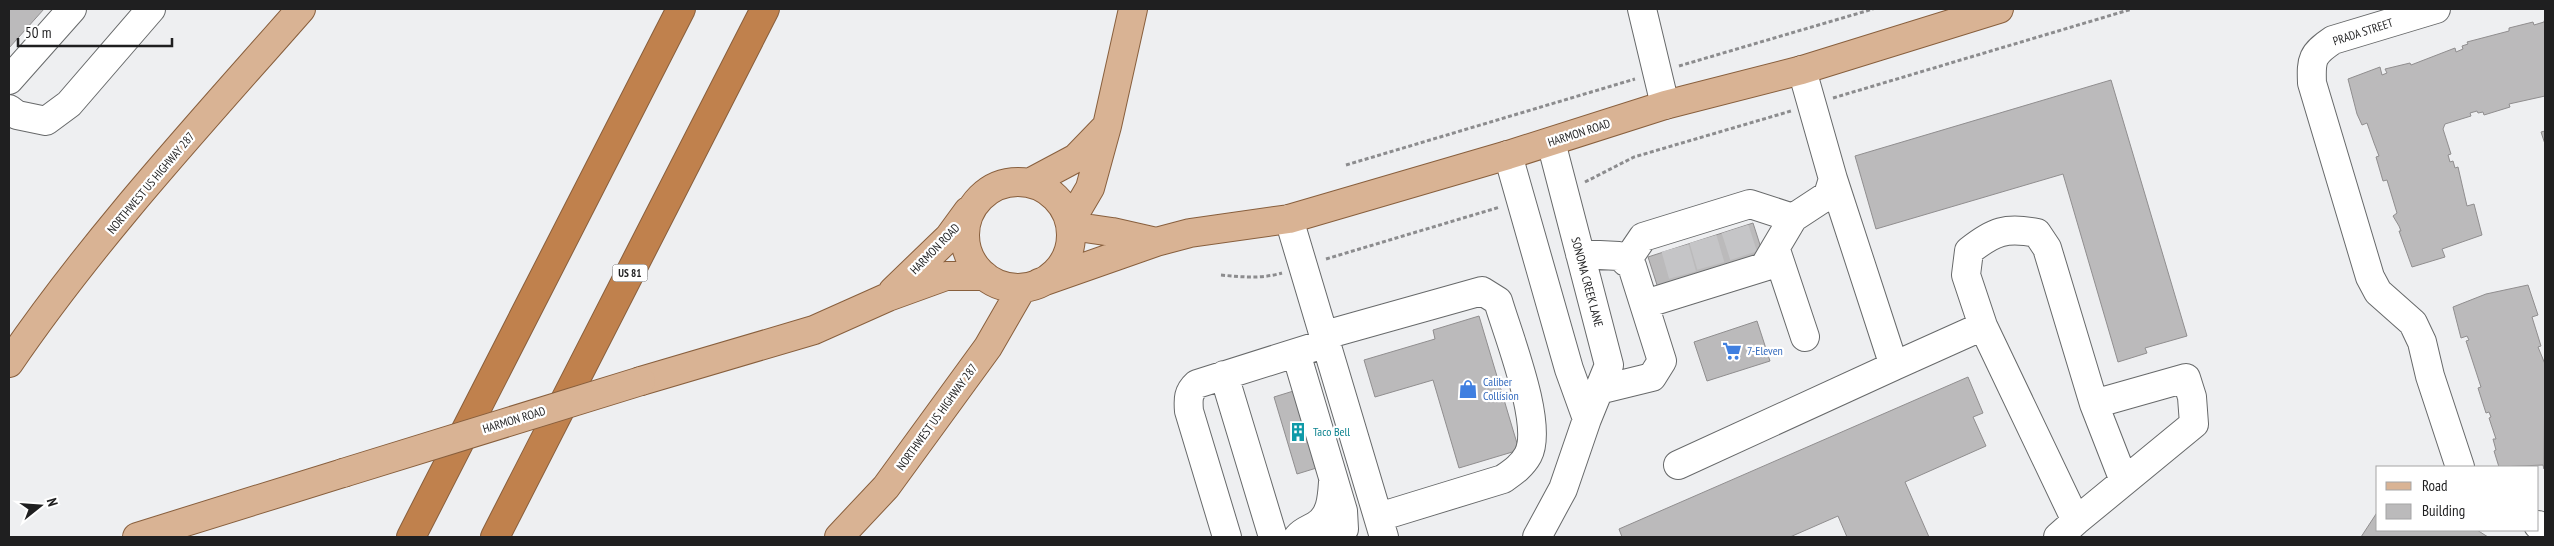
<svg xmlns="http://www.w3.org/2000/svg" width="2554" height="546" font-family="'PT Sans Narrow',sans-serif">
<style>
.building{fill:#bbbabb;stroke:#908e8f}
.lines{fill:none;stroke-linecap:round;stroke-linejoin:round}
.minor-tunnel{stroke:#c5c5c7;stroke-width:28;stroke-dasharray:28 14;stroke-linecap:butt}
.minor-casing{stroke:#67696a;stroke-width:30}
.major-casing{stroke:#885f3d;stroke-width:30}
.highway-casing{stroke:#885f3d;stroke-width:30}
.path{stroke:#8c8c8e;stroke-width:3;stroke-dasharray:4 2.5;stroke-linecap:butt}
.minor{stroke:#fff;stroke-width:28}
.major{stroke:#d9b394;stroke-width:28}
.highway{stroke:#c0814d;stroke-width:28}
.major-bridge-casing{stroke:#885f3d;stroke-width:30;stroke-linecap:butt}
.major-bridge{stroke:#d9b394;stroke-width:28}
.labels{text-anchor:middle;stroke-width:4.5;stroke-linejoin:round;paint-order:stroke}
.shield{fill:#fff;stroke:#626263;stroke-width:1}
.shield-label{font-size:11px;font-weight:bold;fill:#1f1f20}
.street-label{font-size:12px;fill:#1f1f20;stroke:#fff}
.shop-label{font-size:12px;fill:#366cbe;stroke:#fff;text-anchor:start}
.culture-label{font-size:12px;fill:#0d838f;stroke:#fff;text-anchor:start}
</style>
<rect width="100%" height="100%" fill="#eeeff1"/>
<!-- building -->
<path class="building" d="M9,9H44L9,48Z
M2545,18V96L2509,104L2510,107L2484,115L2483,112L2478,113L2477,111L2470,113L2471,116L2445,124L2443,129L2451,154L2448,155L2450,162L2453,161L2455,168L2458,167L2467,206L2474,204L2482,235L2442,249L2445,257L2412,267L2399,231H2401L2399,226L2393,216L2397,213L2387,180L2383,181L2376,157L2379,156L2374,143L2367,123L2362,125L2357,114L2348,79L2380,67L2382,75L2387,73L2385,69L2410,63L2411,65L2455,48L2456,52L2463,49L2462,46L2468,44L2467,42L2509,31V28L2533,22L2534,25L2544,22Z
M2111,80L2187,336L2145,348L2147,353L2118,362L2063,174L1876,229L1855,156Z
M2545,131V144L2541,132Z
M1753,223L1763,254L1658,288L1648,257Z
M2528,285L2538,315L2532,317L2541,346L2538,347L2545,364L2544,469L2543,465L2499,467L2494,451L2496,450L2493,439H2496L2489,418L2491,417L2489,412L2486,413L2478,388L2481,387L2466,341L2469,340L2467,336L2461,338L2453,307L2486,294Z
M1479,316L1519,450L1459,468L1433,380L1375,397L1364,360L1435,339L1433,330Z
M1757,321L1770,361L1707,381L1694,342Z
M1968,377L1983,413L1973,417L1986,446L1905,482L1929,537H1847L1838,516L1790,537H1622L1619,529Z
M1300,389L1323,466L1297,474L1274,397Z
M2378,511V530H2477L2488,537H2361Z"/>
<g class="lines">
<!-- minor-tunnel -->
<path class="minor-tunnel" d="M1735,229L1745,260
M1703,239L1712,270
M1675,248L1684,280"/>
<!-- minor casing -->
<g class="minor-casing">
<path id="minor" d="M1642,9L1665,105
M2436,9L2333,40C2312,54 2311,59 2312,83L2370,277L2378,292L2413,323L2422,342L2430,376L2460,467
M9,80L72,9
M9,109L17,115L46,121L69,104L151,9
M1508,155L1569,369L1587,419
M1289,219L1384,537
M1776,250L1805,337
M1580,254L1619,256L1632,266L1662,361L1652,377L1599,390
M1626,262L1643,237L1750,204L1793,218
M1645,304L1764,267L1793,218L1828,195L1833,179L1802,70
M1983,326L1966,275L1969,251C1994,231 2006,227 2037,233L2047,248L2094,404
M1325,335L1482,291L1498,301C1508,335 1544,425 1528,455C1522,466 1513,472 1503,479L1379,517
M1296,353L1343,511L1344,529L1336,537
M1894,366L1983,326L2076,521L2194,424L2192,397L2186,378L2094,404L2124,481
M1224,375L1273,537
M1678,465L1894,366L1833,179
M2538,525L2545,530
M1227,537L1189,411C1188,399 1188,392 1197,384L1327,343
M1298,537C1303,531 1308,530 1315,526C1331,517 1332,498 1333,482
M1537,537L1563,489L1587,419L1609,365L1551,142
M2058,537L2076,521"/>
</g>
<!-- major casing -->
<g class="major-casing">
<path id="major" d="M965 235a53 53 0 1 1 106 0a53 53 0 1 1-106 0Z
M1031,182L1076,158L1106,127
M1070,222L1090,188L1107,126L1133,9
M1071,226L1112,232L1156,242
M1039,283L1156,242L1190,233L1289,219L1508,155L1665,105L1802,70L1999,9
M893,291L949,237L968,211
M9,363C95,237 200,124 301,9
M641,381L814,330L888,297L946,276H985
M137,537L343,473
M839,537L886,487L988,347L1022,288"/>
</g>
<!-- highway casing -->
<g class="highway-casing">
<path id="highway" d="M411,537L681,9
M495,537L765,9"/>
</g>
<!-- path -->
<path class="path" d="M1679,66L1873,9
M1833,98L2132,9
M1346,165L1635,79
M1585,182L1634,157L1791,111
M1326,259L1500,207
M1221,275C1242,277 1261,279 1282,273"/>
<!-- minor -->
<use href="#minor" class="minor"/>
<!-- major -->
<use href="#major" class="major"/>
<!-- highway -->
<use href="#highway" class="highway"/>
<!-- major-bridge casing -->
<g class="major-bridge-casing">
<path id="major-bridge" d="M343,473L641,381"/>
</g>
<!-- major-bridge -->
<use href="#major-bridge" class="major-bridge"/>
</g>
<!-- icons -->
<defs>
<g id="supermarket-bare" transform="scale(1.5)"><path d="M-6-5.5h2.5l.6 2H6L4.5 2H-2.5L-4.4-4H-6ZM-1.5 3.2a1.3 1.3 0 1 0 .1 0ZM3 3.2a1.3 1.3 0 1 0 .1 0Z" fill="#3f7fe0" stroke="#fff" stroke-width="2.5" paint-order="stroke"/></g>
<g id="shop-bare" transform="scale(1.5)"><path d="M-5-2.5h2.3a2.7 3.5 0 0 1 5.4 0H5L5.5 6h-11ZM-1.5-2.5h3a1.5 2.3 0 0 0-3 0Z" fill="#3f7fe0" stroke="#fff" stroke-width="2.5" paint-order="stroke"/></g>
<g id="building-bare" transform="scale(1.5)"><path d="M-4-6H4V6H1V3H-1V6H-4ZM-2.5-4.3h1.7v1.8h-1.7ZM.8-4.3h1.7v1.8H.8ZM-2.5-1h1.7V.8h-1.7ZM.8-1h1.7V.8H.8Z" fill="#0f9aa8" stroke="#fff" stroke-width="2.5" paint-order="stroke"/></g>
</defs>
<g fill-rule="evenodd">
<use href="#supermarket-bare" x="1732" y="351"/>
<use href="#shop-bare" x="1468" y="389"/>
<use href="#building-bare" x="1298" y="432"/>
</g>
<g class="labels">
<!-- shield labels -->
<rect class="shield" x="612.5" y="264.5" width="35" height="17" rx="4"/>
<g class="shield-label">
<text x="630" y="277">US 81</text>
</g>
<!-- street labels -->
<g class="street-label">
<text transform="translate(2363 32) rotate(-18)" y="4">PRADA STREET</text>
<text transform="translate(1579 133) rotate(-18)" y="4">HARMON ROAD</text>
<text transform="translate(151 183) rotate(-50)" y="4">NORTHWEST US HIGHWAY 287</text>
<text transform="translate(935 249) rotate(-46)" y="4">HARMON ROAD</text>
<text transform="translate(1587 282) rotate(75)" y="4">SONOMA CREEK LANE</text>
<text transform="translate(937 417) rotate(-54)" y="4">NORTHWEST US HIGHWAY 287</text>
<text transform="translate(514 420) rotate(-17)" y="4">HARMON ROAD</text>
</g>
<!-- shop labels -->
<g class="shop-label">
<text x="1747" y="355">7-Eleven</text>
<text x="1483" y="386">Caliber<tspan x="1483" dy="14">Collision</tspan></text>
</g>
<!-- culture labels -->
<g class="culture-label">
<text x="1313" y="436">Taco Bell</text>
</g>
</g>
<!-- border -->
<rect width="2554" height="546" fill="none" stroke="#1f1f20" stroke-width="20"/>
<!-- legend -->
<rect x="2376" y="466" width="162" height="65" fill="#ffffff" stroke="#a5a5a6"/>
<rect x="2386" y="482" width="25" height="8" fill="#d9b394" stroke="#a5a5a6"/>
<text x="2422" y="491" font-size="15" fill="#1f1f20">Road</text>
<rect x="2386" y="504" width="25" height="15" fill="#bbbabb" stroke="#a5a5a6"/>
<text x="2422" y="516" font-size="15" fill="#1f1f20">Building</text>
<!-- north arrow -->
<g transform="translate(40 506) rotate(73)" stroke="#ffffff" stroke-width="4" paint-order="stroke">
<path d="M0-4L9 19L0 12L-9 19Z" fill="#1f1f20"/>
<text y="-8" font-size="14" font-weight="bold" text-anchor="middle" fill="#1f1f20">N</text>
</g>
<!-- scale -->
<path d="M18 38v8h154v-8" fill="none" stroke="#1f1f20" stroke-width="2.5"/>
<text x="25" y="38" font-size="15" fill="#1f1f20" stroke="#ffffff" stroke-width="4" paint-order="stroke">50 m</text>
</svg>
